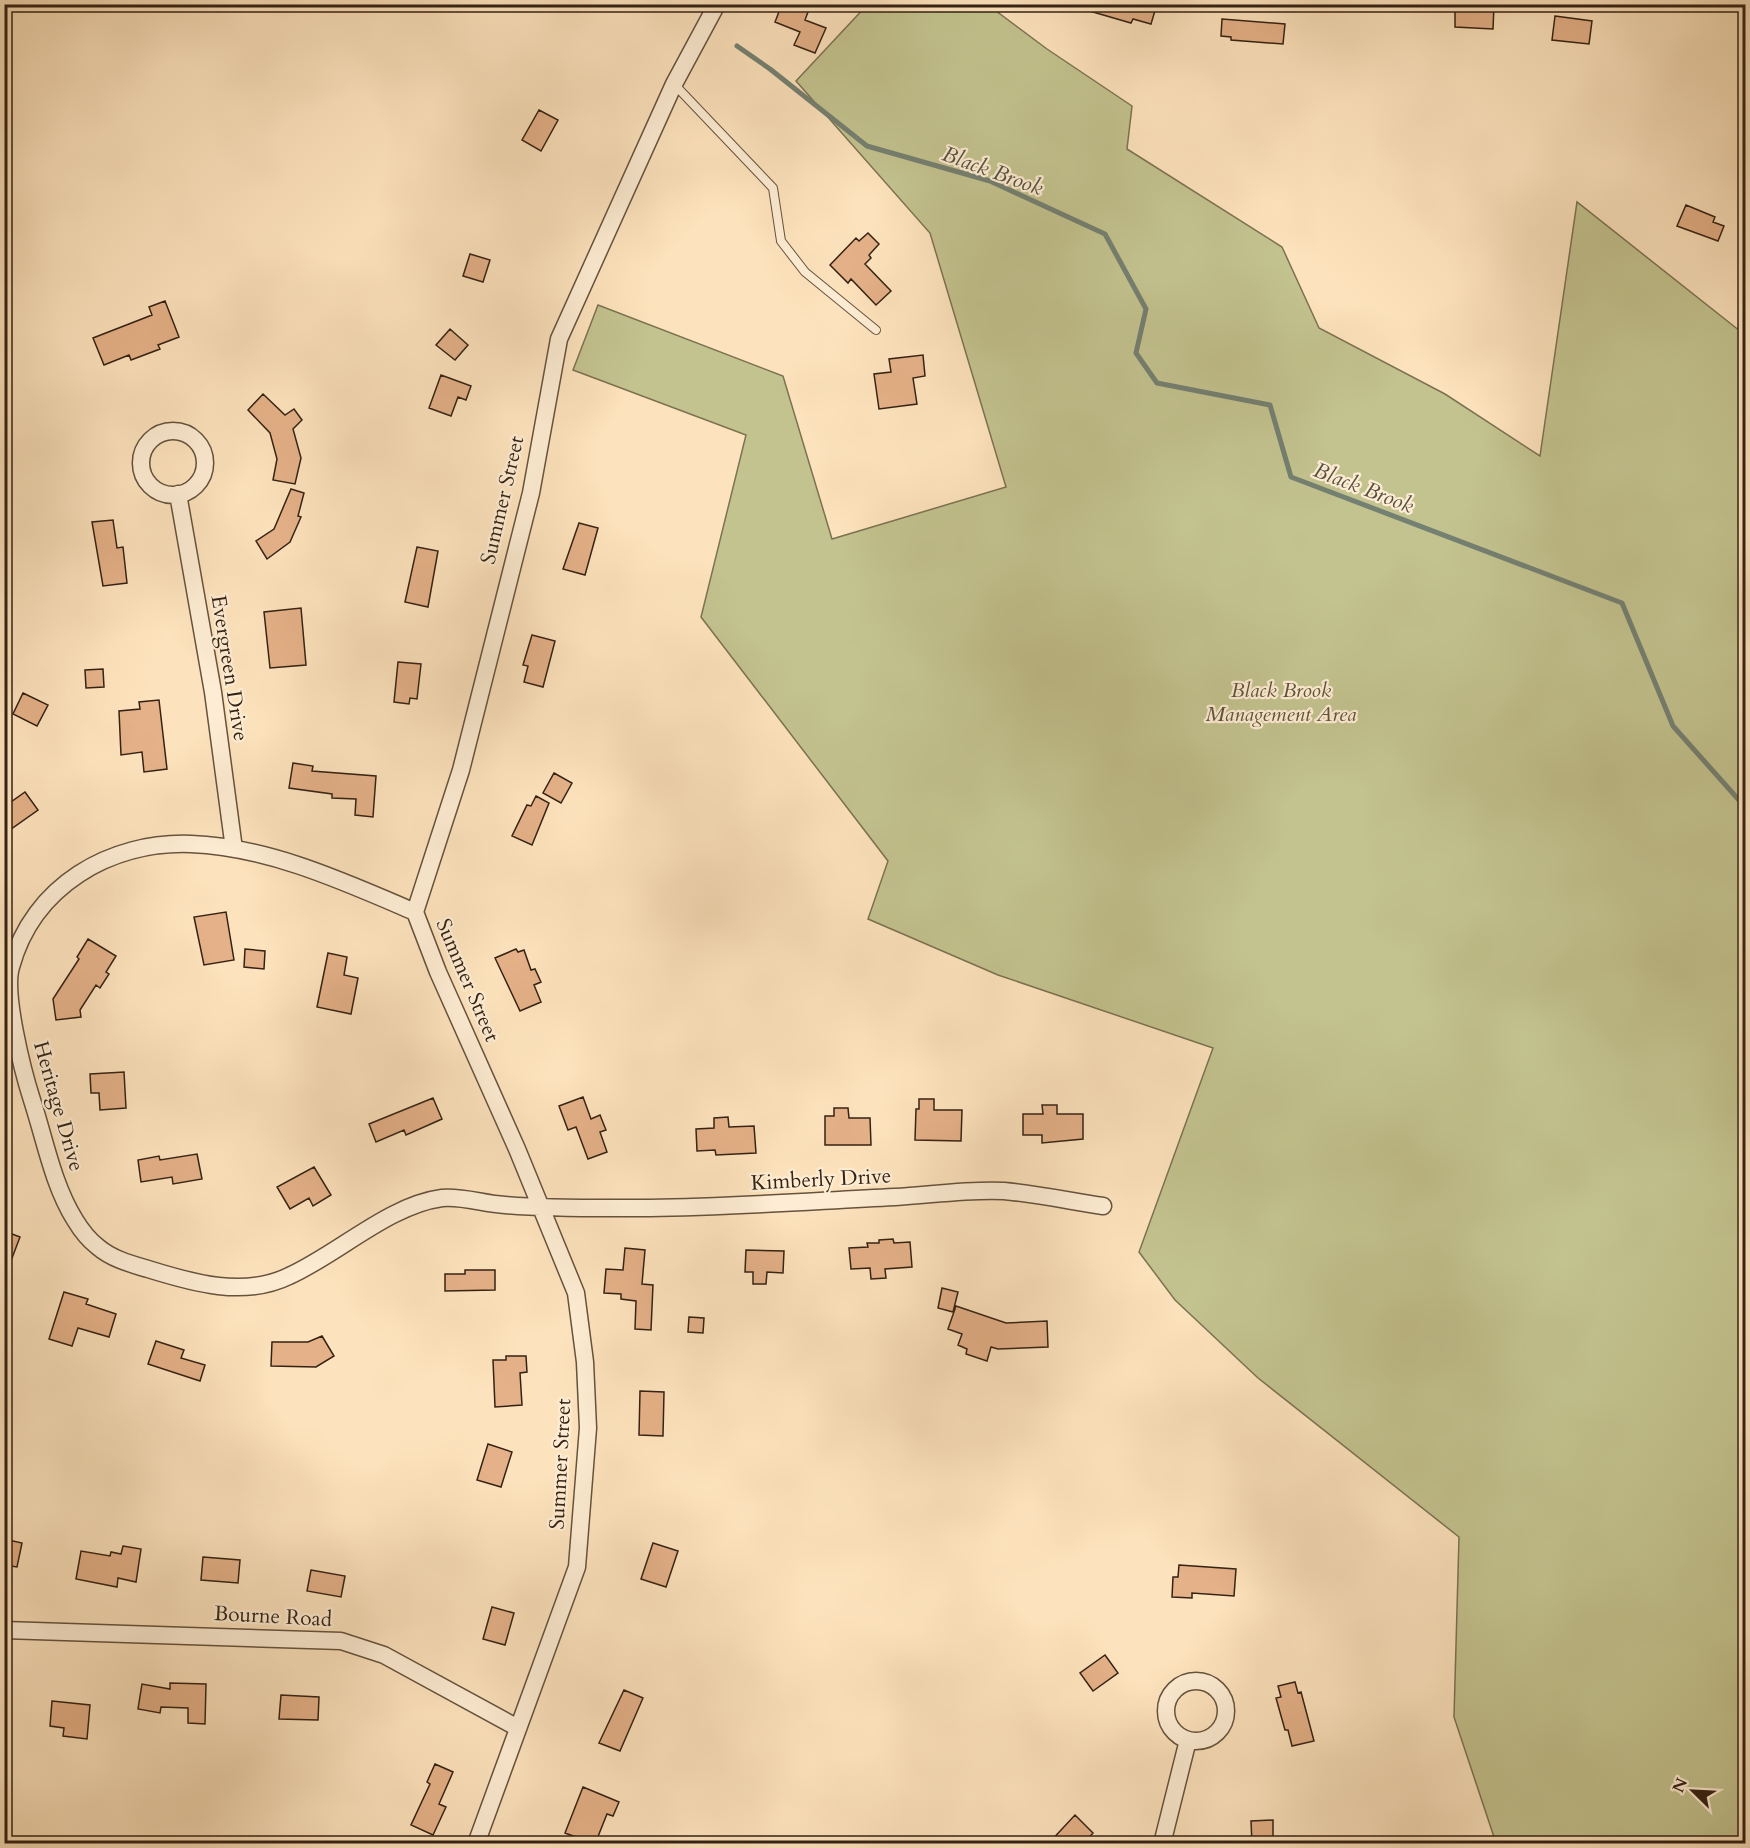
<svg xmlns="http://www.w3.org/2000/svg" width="1750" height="1848" font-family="Cardo,serif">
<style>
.green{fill:#c3c38f;stroke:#7c7252;stroke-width:1.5}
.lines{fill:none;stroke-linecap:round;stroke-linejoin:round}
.stream{stroke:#748071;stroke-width:5}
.building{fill:#e5b188;stroke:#342214;stroke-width:1.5}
.lane-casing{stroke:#66523e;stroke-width:10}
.street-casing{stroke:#66523e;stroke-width:19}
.lane{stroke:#feedd4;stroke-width:8}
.street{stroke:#feedd4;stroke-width:16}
.labels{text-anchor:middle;stroke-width:4.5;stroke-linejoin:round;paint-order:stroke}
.street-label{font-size:21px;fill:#342214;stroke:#feedd4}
.park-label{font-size:21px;font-style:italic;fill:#5f5239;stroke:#feedd4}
.water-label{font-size:22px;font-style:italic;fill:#545142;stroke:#feedd4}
</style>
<rect width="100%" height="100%" fill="#fde3bd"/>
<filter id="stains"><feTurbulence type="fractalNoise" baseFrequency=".00333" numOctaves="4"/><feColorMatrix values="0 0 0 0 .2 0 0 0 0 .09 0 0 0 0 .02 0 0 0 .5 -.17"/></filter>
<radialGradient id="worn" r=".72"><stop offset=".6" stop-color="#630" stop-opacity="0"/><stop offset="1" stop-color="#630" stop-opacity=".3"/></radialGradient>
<!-- green -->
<path class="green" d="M867,5H988L1047,49L1132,106L1127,149L1282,247L1319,328L1445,394L1540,456L1577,202L1745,335V1843H1496L1454,1717L1459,1537L1258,1378L1175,1300L1139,1252L1213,1048L998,975L868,919L888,861L701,617L746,435L573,370L598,305L783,376L832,539L1006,487L930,233L796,81Z"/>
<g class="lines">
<!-- stream -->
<path class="stream" d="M672,4L687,9
M737,46L770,69L867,146L990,181L1105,234L1146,309L1136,353L1157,383L1270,405L1291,477L1622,603L1673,726L1746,808"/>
</g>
<!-- building -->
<path class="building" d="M782,4H811L805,20L826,28L815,53L794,45L800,32L775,22Z
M1080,4H1157L1151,24L1133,19L1131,23L1079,8Z
M1455,4L1494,5L1493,29L1455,27Z
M1555,16L1592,21L1589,44L1552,40Z
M1222,19L1285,24L1283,44L1231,40V37L1221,36Z
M539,110L558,120L541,151L522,140Z
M1686,205L1715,217L1713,222L1724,226L1718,241L1677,226Z
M868,233L879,244L869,255L871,258L865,264L891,291L876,305L851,279L848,283L830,265L856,238L859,241Z
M470,254L490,260L483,282L463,276Z
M165,301L179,337L158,345L160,349L131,360L129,355L104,365L93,338L152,315L149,307Z
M450,329L468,345L455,360L436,345Z
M923,355L925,376L913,378L917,404L879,409L874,374L891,372L889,359Z
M441,375L471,386L466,400L458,397L451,416L429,408Z
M263,394L285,415L294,409L302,420L293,429L301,458L295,484L273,480L277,459L270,433L248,410Z
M291,489L304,493L298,516L301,517L290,542L267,559L256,541L274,529Z
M113,520L117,548L123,547L127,583L103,586L92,522Z
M579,523L598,528L585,575L563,569Z
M417,547L438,551L428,607L405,602Z
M301,608L306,665L270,668L264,612Z
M532,635L555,641L543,687L524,682L528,666L523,665Z
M398,662L421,664L417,699L410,698L409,704L394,702Z
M103,669L104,687L86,688L85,670Z
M23,693L48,705L37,726L13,714Z
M159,700L167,769L144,772L142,752L121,755L119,711L140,709L139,702Z
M293,763L313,766L312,771L376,776L373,817L355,815L356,799L332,798V794L289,788Z
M554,773L572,783L561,803L543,793Z
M25,792L38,810L4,834V807Z
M536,796L549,803L532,845L512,836L527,805L531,806Z
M226,912L234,960L204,965L194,917Z
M88,939L116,956L106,972L109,974L100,988L96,985L80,1010L81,1017L56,1020L53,999L79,959L77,957Z
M245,949L265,951L264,969L244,967Z
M516,949L518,952L524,950L531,970L535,969L541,982L534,985L541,1002L520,1011L495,958Z
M328,953L347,957L344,975L358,978L351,1014L317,1007Z
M124,1072L126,1108L100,1110L99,1093H91L90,1074Z
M583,1097L591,1119L600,1115L606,1130L600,1132L607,1152L588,1159L576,1127L568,1130L559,1106Z
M433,1098L442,1119L406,1135L404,1130L376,1142L369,1124Z
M919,1099H934V1110H962L961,1141L915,1140L916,1109H919Z
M1042,1105H1057V1114H1083V1139L1042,1143V1135H1023V1114H1043Z
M834,1108H848L849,1118H870L871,1145H825V1116H834Z
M728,1117L729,1127L754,1126L756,1153L716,1155L715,1150L697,1151L696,1129L714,1128V1118Z
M197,1154L202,1179L173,1184L172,1177L141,1182L138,1160L159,1156L160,1160Z
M314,1167L331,1195L313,1206L309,1198L290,1209L277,1187Z
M4,1231L20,1237L6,1274L4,1273Z
M893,1239L894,1243L910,1242L912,1267L885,1269L886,1278L871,1279L870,1268L851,1269L849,1248L868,1247L867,1243H879V1240Z
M625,1248L645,1250L642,1284L653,1285L651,1330L635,1329L636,1301L621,1299V1294L604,1293L606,1269L623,1270Z
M746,1250L784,1251L783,1273L767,1272L766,1284H753V1272H745Z
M465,1270H495V1290L445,1291V1274H465Z
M942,1288L958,1292L953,1312L938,1308Z
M64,1292L88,1299L86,1304L116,1314L109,1337L78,1328L72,1346L49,1339Z
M956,1306L1006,1323L1047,1321L1048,1347L998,1349L991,1347L987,1361L966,1354L967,1349L958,1345L962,1334L948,1329Z
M689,1317L704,1318L703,1333L688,1332Z
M322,1336L334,1356L316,1367L271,1366L272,1342H308Z
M156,1341L184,1350L181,1358L205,1365L200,1381L148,1364Z
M506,1356H526L527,1372L520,1373L522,1405L495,1407L493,1360H506Z
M640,1391L664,1392L663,1436L639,1435Z
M488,1444L512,1452L501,1487L477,1480Z
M4,1539L22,1543L17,1567L4,1565Z
M653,1543L678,1551L666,1587L641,1579Z
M123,1546L141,1549L136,1582L118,1578L117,1587L76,1579L81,1551L110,1556L111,1552L121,1554Z
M203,1557L240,1560L238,1583L201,1580Z
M1179,1565L1236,1569L1234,1596L1192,1593V1598L1172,1597L1173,1577H1178Z
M311,1570L345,1576L341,1597L307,1591Z
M492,1607L514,1613L505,1645L483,1639Z
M1105,1655L1118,1673L1093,1691L1080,1673Z
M1295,1682L1298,1693L1301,1692L1314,1741L1292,1746L1288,1730H1285L1276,1698L1281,1697L1278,1686Z
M170,1683L206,1684L205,1724L188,1723V1708L161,1707L160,1713L138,1709L142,1684L170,1689Z
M624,1690L643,1698L620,1751L599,1743Z
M281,1695L319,1697L318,1720L279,1719Z
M52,1701L90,1705L87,1739L63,1736L64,1728L50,1726Z
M435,1764L453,1772L439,1804L446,1807L433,1835L411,1825L430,1784L427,1782Z
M583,1787L619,1802L613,1816L607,1814L595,1844L565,1833Z
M1075,1815L1093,1833L1083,1844H1048Z
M1273,1820V1844H1252L1251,1821Z"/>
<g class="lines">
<!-- lane casing -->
<g class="lane-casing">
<path id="lane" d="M674,84L773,188L781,241L805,272L876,330"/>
</g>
<!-- street casing -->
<g class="street-casing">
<path id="street" d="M141 463a32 32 0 1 1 64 0a32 32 0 1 1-64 0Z
M178,494L213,692L234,849
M415,912C345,882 269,847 191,844C110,841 33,886 11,967C3,994 23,1072 32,1100C45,1140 53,1185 75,1220C81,1230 89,1240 98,1247C112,1259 131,1264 148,1269C193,1283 244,1298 289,1276C338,1254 389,1205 442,1198C463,1196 484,1204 505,1205C553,1209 602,1208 650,1208C732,1207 813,1201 895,1197C931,1195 969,1189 1004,1191C1037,1194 1070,1201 1103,1206
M4,1630L341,1641L384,1655L518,1728
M1166 1711a30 30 0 1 1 60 0a30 30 0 1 1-60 0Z
M476,1844L577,1567L588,1428L585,1362L576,1293L517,1149L438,972L415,912L461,770L531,493L559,339L674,84L717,4
M1162,1844L1188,1740"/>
</g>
<!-- lane -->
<use href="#lane" class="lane"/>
<!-- street -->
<use href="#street" class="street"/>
</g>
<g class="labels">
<!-- street labels -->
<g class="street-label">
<text transform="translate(502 500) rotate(-77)" y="7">Summer Street</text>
<text transform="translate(230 668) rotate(81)" y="7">Evergreen Drive</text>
<text transform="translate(468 980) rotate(67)" y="7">Summer Street</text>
<text transform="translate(59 1106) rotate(74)" y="7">Heritage Drive</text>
<text transform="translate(821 1179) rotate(-3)" y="7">Kimberly Drive</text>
<text transform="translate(560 1464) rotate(-87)" y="7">Summer Street</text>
<text transform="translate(273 1616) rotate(3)" y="7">Bourne Road</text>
</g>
<!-- park labels -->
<g class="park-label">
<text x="1281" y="697">Black Brook<tspan x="1281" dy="24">Management Area</tspan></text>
</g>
<!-- water labels -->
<g class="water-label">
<text transform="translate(993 170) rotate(20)" y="8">Black Brook</text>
<text transform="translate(1364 487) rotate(21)" y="8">Black Brook</text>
</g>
</g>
<!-- margin -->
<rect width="1750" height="1848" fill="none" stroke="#fde3bd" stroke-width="24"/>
<rect x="6" y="6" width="1738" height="1836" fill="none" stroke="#342214" stroke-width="3"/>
<rect x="12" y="12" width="1726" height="1824" fill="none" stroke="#342214" stroke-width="1.5"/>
<!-- north arrow -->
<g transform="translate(1693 1791) rotate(294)" stroke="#feedd4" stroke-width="4.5" paint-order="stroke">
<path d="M0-4.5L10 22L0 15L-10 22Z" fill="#342214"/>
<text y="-9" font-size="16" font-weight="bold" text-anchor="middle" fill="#342214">N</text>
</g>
<rect width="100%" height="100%" filter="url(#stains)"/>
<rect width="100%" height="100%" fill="url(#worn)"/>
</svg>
